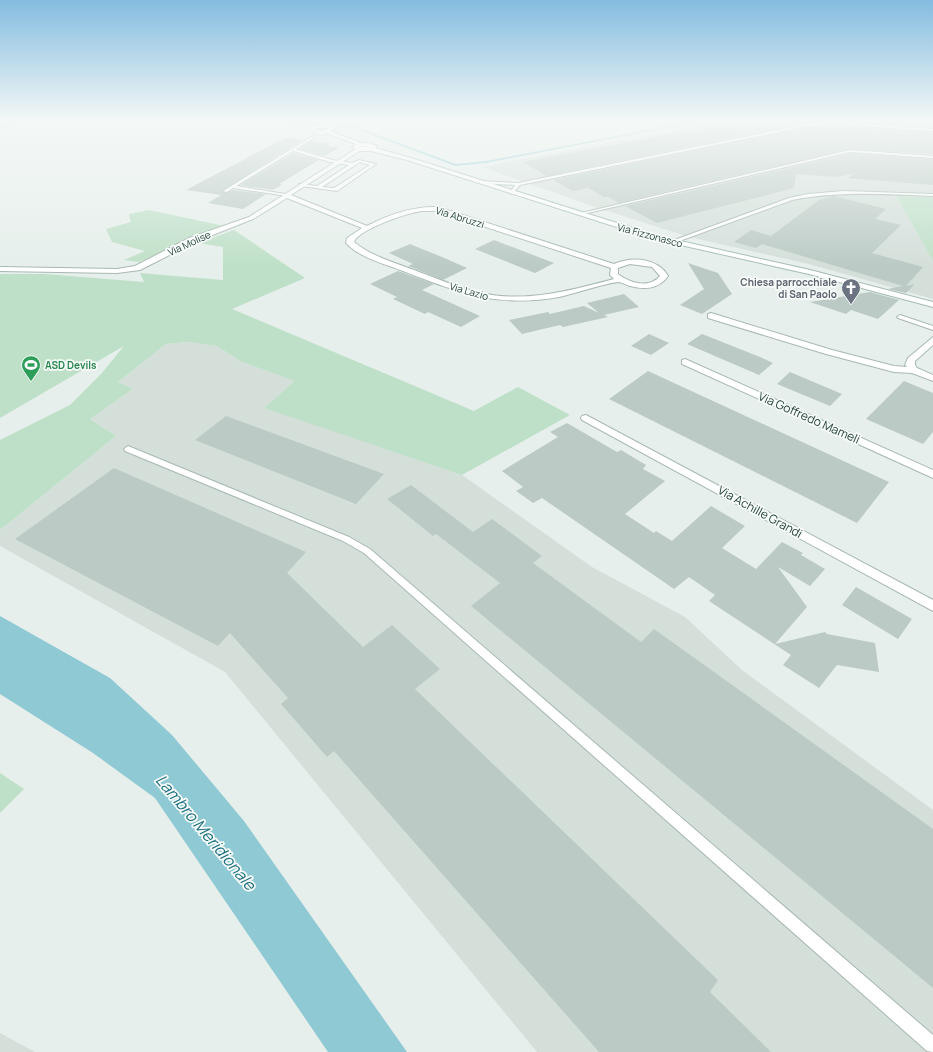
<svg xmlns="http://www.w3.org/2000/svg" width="933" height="1052" font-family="Manrope,sans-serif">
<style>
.built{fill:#d4dfda}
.green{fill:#bfe0c8}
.water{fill:#8ec9d4}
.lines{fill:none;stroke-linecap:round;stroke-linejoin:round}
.stream{fill:#8ec9d4;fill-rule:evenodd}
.building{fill:#bbcac4}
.lane-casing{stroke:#a8b8b2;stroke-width:2}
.street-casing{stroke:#a8b8b2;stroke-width:2}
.secondary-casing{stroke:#a4bbb3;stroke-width:2}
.lane{fill:#fff;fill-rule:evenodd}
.street{fill:#fff;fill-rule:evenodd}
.secondary{fill:#fff;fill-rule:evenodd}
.labels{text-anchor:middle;stroke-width:3.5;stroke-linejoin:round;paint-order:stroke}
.far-street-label{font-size:10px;fill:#24423a;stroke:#f7fbf9}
.far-worship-label{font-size:10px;font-weight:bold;fill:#5b616d;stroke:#f7fbf9;text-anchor:end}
.far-leisure-label{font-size:10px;font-weight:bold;fill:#27864d;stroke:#f7fbf9;text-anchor:start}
.street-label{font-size:12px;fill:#24423a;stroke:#f7fbf9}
.near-water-label{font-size:16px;font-style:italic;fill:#1c6f80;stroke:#f7fbf9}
</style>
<rect width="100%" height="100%" fill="#e6efeb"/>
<!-- built -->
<path class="built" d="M731,120H933V197L896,196L933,261V299L809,264L689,237L592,206L482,167Z
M189,342L217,346L242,362L296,381L265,407L462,475L592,567L685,617L742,670L933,810V1052H537L225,672L0,546V530L116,436L90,419L133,389L118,382L166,344Z
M0,1033L35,1052H0Z"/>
<!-- green -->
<path class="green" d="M896,196L933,197V261Z
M149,210L224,226L139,262L124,260L145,251L112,242L106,229L131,222L129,214Z
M234,230L305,278L232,309L474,411L518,387L570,415L462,475L264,408L295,381L242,362L217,346L189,342L166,344L118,382L133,389L90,419L116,436L0,530V440L70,405L101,374L124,346L0,418V274H45L144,282L140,273L223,280V247L198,243Z
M0,773L24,789L0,813Z"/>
<!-- water -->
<path class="water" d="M0,616L110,678L172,735L244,821L407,1052H328L155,798L93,753L0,694Z"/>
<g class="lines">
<!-- stream -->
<path class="stream" d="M19,120H23L0,127V125Z
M333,120H336L334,121Z
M701,120H706L486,163L455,166L346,125L348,124L456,164L486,161Z"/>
</g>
<!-- building -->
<path class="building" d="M749,120H933V128L834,120L808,122L546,176L523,162Z
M834,126L933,132V154L850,149L619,203L608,197H604L588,188L573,191L553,180L808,127Z
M285,138L303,140L222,191L227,193L233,190L266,194L243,209L208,203L221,195L186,190Z
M311,141L330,144L326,146L339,148L325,156L300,149Z
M293,153L319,160L279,184L282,185L273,190L240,185Z
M850,154L933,159V185L848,178L855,173L837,177L796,174L794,188L657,223L625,206Z
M834,196L886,209L875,219L901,225L872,253L923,267L906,286L915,284L906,293L888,289L903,286L762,244L756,248L734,242L751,230L771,236L819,200Z
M494,240L554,263L535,273L475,249Z
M410,244L442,257L467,268L443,280L408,266L413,264L389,253Z
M688,263L718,273L732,294L702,314L680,305L704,289Z
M398,271L434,284L422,290L480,316L461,327L428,312L425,314L393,299L397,297L370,284Z
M870,292L899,300L878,319L851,310L846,314L810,302Z
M624,294L639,307L604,315L608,317L563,327L560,325L522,334L509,320L548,312L550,314L584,306L599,313L587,303Z
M649,334L669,343L651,355L631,346Z
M702,334L760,357L773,363L759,375L687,344Z
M648,371L889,482L857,523L609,399Z
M790,372L842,394L830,406L777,384Z
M904,381L933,393V432L923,444L866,419Z
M226,416L384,474L356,504L195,440Z
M567,423L617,452L621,450L646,465L643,469L665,481L625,514L654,533L656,531L672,541L711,506L745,526L722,548L756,569L782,542L803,553L801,555L825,569L810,586L778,567L807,607L775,644L825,632L827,634L875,643L879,672L837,665L819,688L783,665L791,655L709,601L715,595L689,577L674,589L542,498L533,503L516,491L523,487L502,471L558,437L550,432Z
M114,468L306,552L287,573L363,647L392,625L440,669L415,689L718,980L710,992L771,1052H599L334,751L327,757L281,704L288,698L230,633L218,646L15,539Z
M411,485L473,532L492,519L542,556L533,563L641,642L654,629L933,829V988L471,606L500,583L436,534L433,536L387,499Z
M856,587L912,619L898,639L842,605Z"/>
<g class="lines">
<!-- lane casing -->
<g class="lane-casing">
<path id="lane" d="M834,122L933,129V131L834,124L808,126L520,185L512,194L510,193L515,185L478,183L476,182L478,181L518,183L808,124Z
M313,136L314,138L296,149L332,160L352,163L359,160L376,164L337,191L301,186L299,184L317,186L349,165L330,162L293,151L236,186L285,194H287V196L233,188L227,192L223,191ZM360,162L370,165L334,188L322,187Z
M850,150L933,156V158L850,152L579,215L577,214Z
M844,191L933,194V196C886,194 839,191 792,200L674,243L669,242L789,198L808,194Z
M900,315L933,326V330L898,318L897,317Z
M128,446L349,537L370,549L933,1035V1052L927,1051L364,553L343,541L125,451L124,449Z"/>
</g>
<!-- street casing -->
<g class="street-casing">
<path id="street" d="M347,120H355L328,129L325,127Z
M359,147L361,150L291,195L367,226C390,214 413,206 438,207L614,264C632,256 658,258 668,276C659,289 645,290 630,286C626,285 622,282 618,282C602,284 577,293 559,297C497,308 460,293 403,271C385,264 360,258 346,243L347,238L362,228L287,198L253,219L195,242L140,270L117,273L0,271V267L117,269L135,266L189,238L249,217ZM422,211H437L611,268L610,275L614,279C573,290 529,302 486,294C461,289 438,279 414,270C393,262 371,256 354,242C359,229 407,213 422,211ZM630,264L652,267L660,276C649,289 630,283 618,274V268Z
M711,313L832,350L894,366L907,367L905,365L908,358L933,337V345L915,361V365L917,368L933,375V381L912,373L894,372L826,354L708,318V314Z
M685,359L933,470V478L682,364V360Z
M586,415L933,600V611L582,420L581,418L582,416Z"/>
</g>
<!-- secondary casing -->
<g class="secondary-casing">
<path id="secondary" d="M286,120C296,120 304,124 314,125C321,126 328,123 335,129L330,131L361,143H369L377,146L375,148L411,158L658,236L810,270L933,302V307L809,274L654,239L407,160L371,151H359L352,147L356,144L325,133L321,135L309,131L310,127ZM320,128H327L328,129L321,131L314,129ZM364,146H370L359,147Z"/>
</g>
<!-- lane -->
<use href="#lane" class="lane"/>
<!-- street -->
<use href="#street" class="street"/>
<!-- secondary -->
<use href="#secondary" class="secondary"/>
</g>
<!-- sky -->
<linearGradient id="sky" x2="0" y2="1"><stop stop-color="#84bce0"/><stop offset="0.45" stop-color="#f4f8f6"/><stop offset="1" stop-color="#f4f8f6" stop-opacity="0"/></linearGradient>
<rect width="933" height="267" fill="url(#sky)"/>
<!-- icons -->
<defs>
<g id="church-pin" transform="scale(1)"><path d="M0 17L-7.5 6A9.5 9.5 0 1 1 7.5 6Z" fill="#6b7280" stroke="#f7fbf9"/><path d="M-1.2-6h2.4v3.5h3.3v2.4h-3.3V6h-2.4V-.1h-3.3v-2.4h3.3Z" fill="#fff"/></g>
<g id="stadium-pin" transform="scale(1)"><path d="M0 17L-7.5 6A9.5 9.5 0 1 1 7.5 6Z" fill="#2e9e5b" stroke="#f7fbf9"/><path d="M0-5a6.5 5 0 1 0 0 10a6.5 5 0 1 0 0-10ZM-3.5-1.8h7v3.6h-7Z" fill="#fff"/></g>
</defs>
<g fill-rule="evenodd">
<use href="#church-pin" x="851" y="288"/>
<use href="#stadium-pin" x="31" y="365"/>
</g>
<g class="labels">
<!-- far-street labels -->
<g class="far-street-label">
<text transform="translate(460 217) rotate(17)" y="4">Via Abruzzi</text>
<text transform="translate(650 235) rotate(15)" y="4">Via Fizzonasco</text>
<text transform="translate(189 243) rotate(-25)" y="4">Via Molise</text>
<text transform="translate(469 291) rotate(16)" y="4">Via Lazio</text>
</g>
<!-- far-worship labels -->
<g class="far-worship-label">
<text x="837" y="286">Chiesa parrocchiale<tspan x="837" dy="12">di San Paolo</tspan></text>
</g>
<!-- far-leisure labels -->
<g class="far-leisure-label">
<text x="45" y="369">ASD Devils</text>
</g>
<!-- street labels -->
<g class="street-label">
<text transform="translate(809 418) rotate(24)" y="4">Via Goffredo Mameli</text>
<text transform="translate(760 512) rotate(29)" y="4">Via Achille Grandi</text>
</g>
<!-- near-water labels -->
<g class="near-water-label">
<text transform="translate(206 832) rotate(50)" y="6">Lambro Meridionale</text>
</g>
</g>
</svg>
